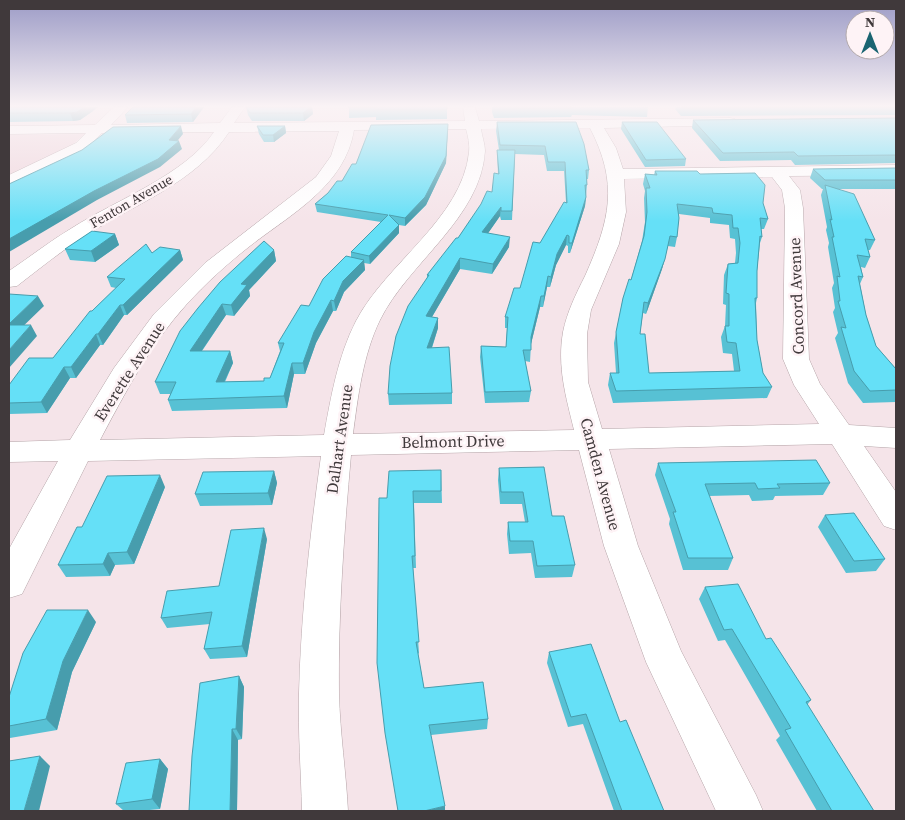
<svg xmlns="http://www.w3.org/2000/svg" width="905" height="820" font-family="'Source Serif 4',serif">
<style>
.built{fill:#efd6dd}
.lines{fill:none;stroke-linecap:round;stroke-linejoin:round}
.minor-casing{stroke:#b5a4a8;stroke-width:1}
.minor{fill:#fff;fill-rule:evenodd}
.wall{fill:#57c1d4;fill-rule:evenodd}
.shaded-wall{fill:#479dad}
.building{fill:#65e0f7;stroke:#479dad;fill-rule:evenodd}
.labels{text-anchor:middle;stroke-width:5;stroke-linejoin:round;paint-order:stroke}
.far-street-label{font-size:14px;fill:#40393b;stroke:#fef3f6}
.street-label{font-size:16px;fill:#40393b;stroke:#fef3f6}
</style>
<rect width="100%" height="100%" fill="#f5e4e9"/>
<!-- built -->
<path class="built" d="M85,134L68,148L50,158L9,176V135Z"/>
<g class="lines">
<!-- minor casing -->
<g class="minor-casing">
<path id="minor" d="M114,107H128L111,125L220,123L232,107H245L234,123L465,121L463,107H475L479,121L730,118L735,119L737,122L735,125L604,128L616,148L623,169L896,165V175L789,176L800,190L803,208L809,359L820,384L849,425L896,428V448L864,446L896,492V530L884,526L832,444L609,449L638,546L681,651L756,795L763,811H716L646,662L604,546L579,450L351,455C344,534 338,614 339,694C340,733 346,772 348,811H302C301,772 298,733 299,693C301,614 310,535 321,456L88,461L22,594L9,598V549L58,461L9,462V442L70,440L114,368L154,314L205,263L316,177L331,156L339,131L229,132C196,183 134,204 85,236C61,251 39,269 17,286L9,287V271C30,257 50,241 72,228C116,200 185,175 214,132L102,133L86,149L9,186V175L76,143L86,133L9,134V126L95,125ZM590,128C619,184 610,220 585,276C576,294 567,312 563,332C557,367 566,397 574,430L353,434C358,396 363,355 380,320C408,263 481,218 485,151C485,144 482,136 481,129ZM354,130L466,129C468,136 470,145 469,152C462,219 386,263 356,321C338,356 331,396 324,435L100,440C125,393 150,345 186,305C206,283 227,264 250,246C291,214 345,186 354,130ZM772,177L782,190L785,208L783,359L794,385L819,424L602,429L588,382L587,334L591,310L619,244L626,212L624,179Z"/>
</g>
<!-- minor -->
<use href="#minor" class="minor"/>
</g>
<!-- wall -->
<path class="wall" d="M9,107L93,111L80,120L73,121L9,122Z
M204,107L193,122L127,123L125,115Z
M246,107H312L313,114L304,121H252L248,115Z
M349,107H447V119L376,120V117L349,118Z
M492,107H648L647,117L572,115L571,117L494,118L492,112Z
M676,107H896V115L681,116L675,109Z
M896,118V163L795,165L791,160L720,161L692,128L693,120Z
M497,122H576L589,170L588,179H587V185L585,206L570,253H568V246L566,245L556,265L550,287H547L543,307H540L531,344L530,362L525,361L531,391L529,402L485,403L480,357L481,346L506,347L507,328H505V317L520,288L540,243L566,202L564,171H547L544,155L515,154L512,220H501L500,216L488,233L509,247L492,274L460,269L432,317L438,318V328L432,348L452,393V404L389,405L388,394L427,278V275L458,238L492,192L498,174L497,150H499L496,131Z
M622,122L686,159L685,166L645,167L621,129Z
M448,124L446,163L426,205L405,226L399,225V233L370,264L364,263L365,270L344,292L336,311H333L316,343L305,374H294L287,408L172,411L168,400L171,394H160L155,382L220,282L274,250L276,261L249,290L250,296L234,316L226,315L202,351H230L233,363L225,382L264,381L270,378L280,351L278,343L351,257V252L381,222L317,212L315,204L342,181L356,164Z
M257,126H285L286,133L274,142H264L259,134Z
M896,168V189H837L875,240L870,250H868L870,257L865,268L861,267L863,277L860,284L866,315L876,346L896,369V402L863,403L848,383L835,338L838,333L833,312L835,308L832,288L834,283L828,247L829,243L826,230L827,227L821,195L823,189H822L810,178L813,169Z
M655,171L700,174L763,203L768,219L764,229H761L762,237L760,243L757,271V298L756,303L757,340L763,373L772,387L767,398L613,403L608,385L610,373H616L614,343L623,298L631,280L642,241L645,222L644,198L645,191L643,184L645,174L654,175ZM679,214L710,218V223L729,225L730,238L735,239L736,253L735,263L728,264L724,275L723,304L726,305L725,326L721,337L723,353L732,354L734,371L649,373L640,334L643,313L646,314L662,269L668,246L675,247L677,237Z
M115,234L119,245L95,262L70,260L65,249Z
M180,250L183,260L127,315H124L103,345H100L76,378H70L47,413L9,414V385L53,358L92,311L116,288L111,287L107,277L152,253Z
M658,463L830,483L823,495L775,496L773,500L752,501L749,495L709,496L733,558L728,570H683L669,524L670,519L655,475Z
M499,468L552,516L575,565L572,577L535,578L531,553L509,554L507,534L508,522H525L522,504H500L498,480Z
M441,470L442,503H414L416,568H413L419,653L418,654L424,688L488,719L487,729L431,735L387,498Z
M274,471L277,483L272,505L200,506L195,494Z
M165,487L134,564L115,565L110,576L66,577L58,565L82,527Z
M825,515L885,559L876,571L846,573L818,527Z
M267,539L247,657L210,659L204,649L210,624L167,628L161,618L219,586Z
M705,587L766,639L811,700L807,705L874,811H817L776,740L780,736L725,640L718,641L699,599Z
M96,622L72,672L57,730L10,738L9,737V697Z
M549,652L664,811H614L583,724L568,727L547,663Z
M239,676L244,687L242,739L238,740L237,811H189Z
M160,759L168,769L160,809L139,811H124L116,804Z"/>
<!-- shaded-wall -->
<path class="shaded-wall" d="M85,107H98L93,111L80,120L73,121L70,113Z
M196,107H204L193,122L191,114Z
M312,107L313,114L304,121L303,113Z
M448,124L446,163L426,205L405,226V218Z
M181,126L183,134L174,145L179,141L182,149L160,167L97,200L9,252V239L169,140Z
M285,126L286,133L274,142L273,135Z
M586,197L585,206L570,253L572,243Z
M501,207L500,216L482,242V232Z
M399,225V233L370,264L369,256Z
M115,234L119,245L95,262L91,251Z
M567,235L566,245L556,265L550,287L551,277L557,254Z
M510,237L509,247L492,274L493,264Z
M180,250L183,260L127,315L123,305Z
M274,250L276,261L249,290L250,296L234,316L231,305L241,284Z
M460,258V269L426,327V316Z
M665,259L662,269L646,314L648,303Z
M364,260L365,270L344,292L336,311L334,301L343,281Z
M548,276L547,287L543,307L544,296Z
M38,296L44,306L14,335L9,327V324Z
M541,296L540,307L530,348L531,337Z
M331,300L333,311L316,343L305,374L303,363L314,332Z
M222,304L226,315L194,362L190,351Z
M120,305L124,315L103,345L98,334Z
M438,318V328L428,359L427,348Z
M31,325L37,336L9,368V350Z
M96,334L100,345L76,378L71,367Z
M230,351L233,363L219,393L216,382Z
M292,363L294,374L287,408L284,396Z
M64,367L70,378L47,413L41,402Z
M274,471L277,483L272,505L268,493Z
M160,475L165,487L134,564L127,552Z
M264,528L267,539L247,657L242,646Z
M108,553L115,565L110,576L103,564Z
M88,610L96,622L72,672L57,730L46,719L63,661Z
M239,676L244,687L242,739L236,729Z
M232,729L238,740L237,811H230Z
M40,756L50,766L39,811H24Z
M160,759L168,769L160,809L152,799Z
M445,806V811H424Z"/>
<!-- building -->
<path class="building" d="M9,107H85L77,112L70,113H9Z
M133,107H196L191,114L125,115Z
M246,107H311L303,113H250Z
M348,107H447V109H375L376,107Z
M493,107H572V108L494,109Z
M681,107H896L683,108Z
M896,118V155L798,156L794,152L723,153L693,120Z
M497,122H576L584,144L589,170H586L587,185H585L586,197L572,243H569V236L567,235L557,254L551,277L548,276L544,296H541L531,337V350H523L531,391L485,392L481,346L506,347L508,317H505L514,288H520L533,242L540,243L564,202L567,203L565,162H548L545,146L500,145Z
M622,122H657L686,159L646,160Z
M448,124L446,156L425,197L405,218L389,215L399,225L369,256L351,252L388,215L315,204L328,193L337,181H342L352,164H356L371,125Z
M181,126L169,140L179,141L158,159L94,191L9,239V184L82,150L113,127Z
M257,126H285L273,135H263Z
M497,150H515L512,211H501V207L482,232L510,237L493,264L460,258L426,316L438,318L427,348L449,347L452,393L388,394L390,366L396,336L408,306L429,275H427L456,238H458L481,204L487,191L492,192L494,173L499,174Z
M896,168V180H825L813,169Z
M655,171H697L700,174L755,173L765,185L763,203L768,219L760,218L762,237L760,236L757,271V298H755L757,340L763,373L772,387L616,391L610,373H619L616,332L623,298L629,279L631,280L644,236L647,212L646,188H650L645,174L657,175ZM677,204L712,208L713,213L732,215L733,228H738L740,243L738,263L728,264L726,293L729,294V326H725L727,342L736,343L740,371L649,373L645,334H640L644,302L648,303L665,259L670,236L677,237L679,218Z
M825,185L854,194L875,240L865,239L870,257L857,255L863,277L858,276L866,315L876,346L896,369V390L870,391L854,371L841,327L846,328L838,301H840L837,276L840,277L832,237H834L830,219L832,220Z
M92,231L115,234L91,251L65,249Z
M264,241L274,250L241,284L247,285L231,305L222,304L190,351H230L216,382L264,381V378H270L284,343H278L301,305L309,306L323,279L346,256L364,260L343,281L334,301L331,300L314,332L303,363H292L284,396L168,400L176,382H155L180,331L198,308L220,282Z
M146,244L152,253L160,247L180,250L123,305H120L98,334H96L71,367H64L41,402L9,403V385L29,358H53L90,311H92L125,279L107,277Z
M9,294L38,296L9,324Z
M9,325H31L9,350Z
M816,460L830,483L777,484L780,488L758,489L755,483L705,484L733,558H688L673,512H676L658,463Z
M544,467L552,516H564L575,565L537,566L533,541H510L508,522H528L523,492H501L499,468Z
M441,470V491H413L415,556H412L419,642H416L424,688L483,682L488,719L429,725L445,806L424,811H398L385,733L377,663L379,498H387L389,471Z
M274,471L268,493L195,494L203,472Z
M160,475L127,552L108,553L103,564L58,565L77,527H82L107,476Z
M854,513L885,559L854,561L825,515Z
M264,528L242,646L204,649L212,612L161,618L167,591L219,586L231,530Z
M738,584L766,639L771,638L811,700L806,702L874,811H832L785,730L791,728L732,629L724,630L705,587Z
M47,610H88L63,661L46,719L9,726V697L23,653Z
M591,644L620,722L626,720L664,811H622L586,714L571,717L549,652Z
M239,676L236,729H232L230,811H189L192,756L200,683Z
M40,756L24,811H9V761Z
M160,759L152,799L116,804L126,763Z"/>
<!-- sky -->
<linearGradient id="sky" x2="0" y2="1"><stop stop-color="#9c9bc6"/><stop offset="0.48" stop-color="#faf3f5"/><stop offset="1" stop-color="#faf3f5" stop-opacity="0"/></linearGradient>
<rect width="905" height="221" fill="url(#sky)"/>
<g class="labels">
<!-- far-street labels -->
<g class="far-street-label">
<text transform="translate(131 201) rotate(-30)" y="5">Fenton Avenue</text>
</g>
<!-- street labels -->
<g class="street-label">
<text transform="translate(796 296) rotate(-92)" y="6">Concord Avenue</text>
<text transform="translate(129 371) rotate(-57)" y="6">Everette Avenue</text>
<text transform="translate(339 439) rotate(-82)" y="6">Dalhart Avenue</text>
<text transform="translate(453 441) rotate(-1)" y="6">Belmont Drive</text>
<text transform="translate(601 474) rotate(75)" y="6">Camden Avenue</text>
</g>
</g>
<!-- border -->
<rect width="905" height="820" fill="none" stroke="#40393b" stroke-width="20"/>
<!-- north arrow -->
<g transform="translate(870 35)"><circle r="24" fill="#fef3f6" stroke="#b2a9ab"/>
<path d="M0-4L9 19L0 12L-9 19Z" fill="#1a6471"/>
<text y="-8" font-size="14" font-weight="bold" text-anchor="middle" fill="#40393b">N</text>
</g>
</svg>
